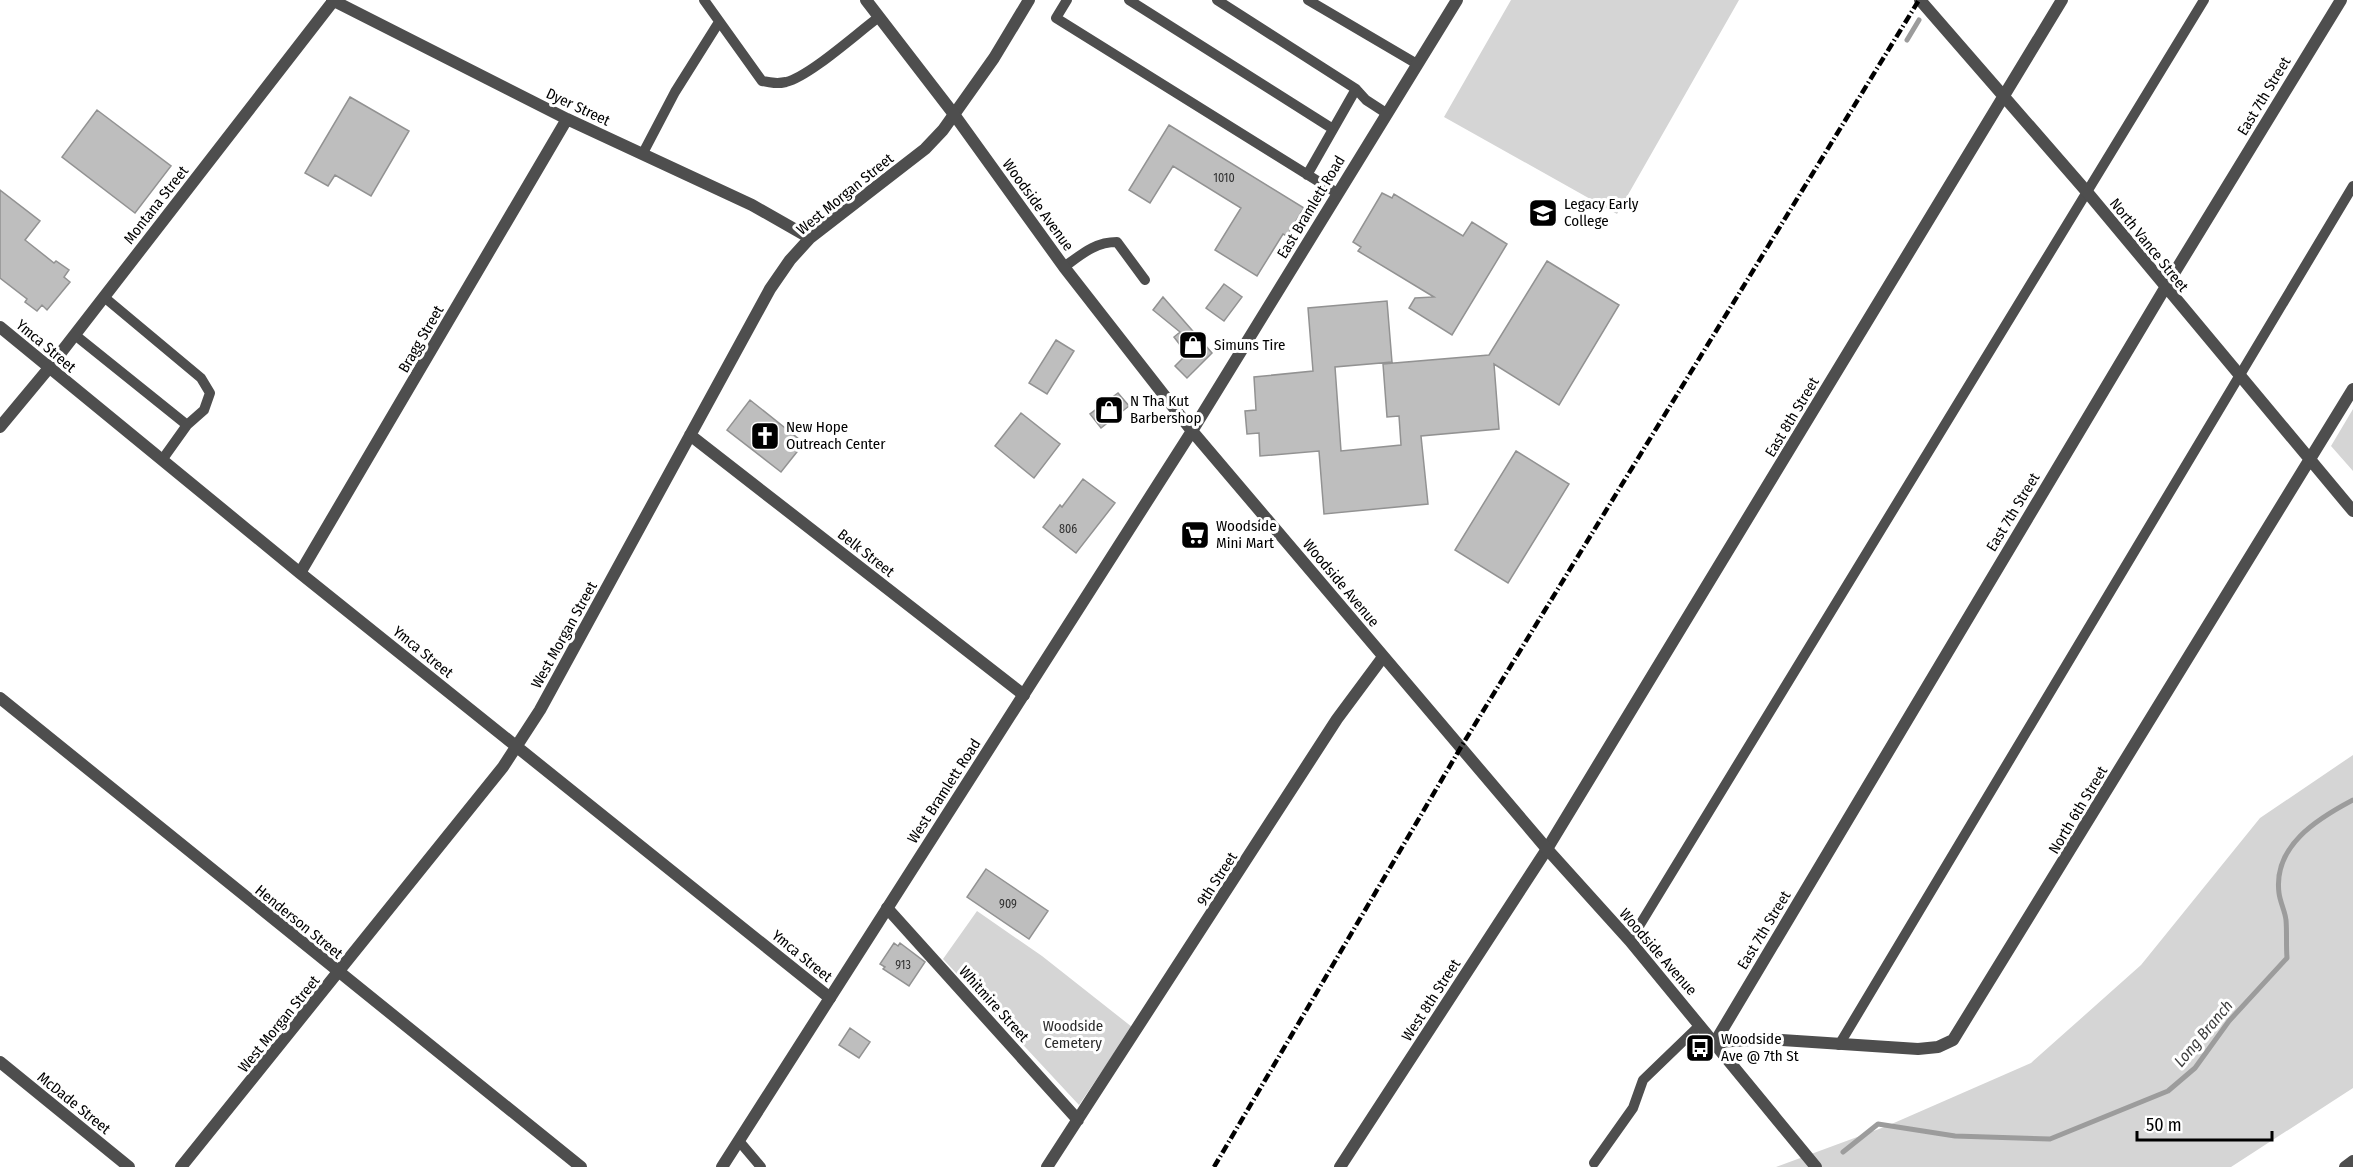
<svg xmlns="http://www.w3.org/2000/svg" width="2353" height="1167" font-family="'Fira Sans Condensed',sans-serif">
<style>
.green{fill:#d5d5d5}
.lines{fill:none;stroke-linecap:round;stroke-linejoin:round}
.stream{stroke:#9c9c9c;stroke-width:5}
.building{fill:#bebebe;stroke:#929292;stroke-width:1.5}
.service{stroke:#4e4e4e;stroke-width:10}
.minor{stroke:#4e4e4e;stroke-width:12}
.tertiary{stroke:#4e4e4e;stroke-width:12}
.rail{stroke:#000;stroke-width:4.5;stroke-dasharray:9 3 1.5 3;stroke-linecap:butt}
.labels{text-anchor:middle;stroke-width:6;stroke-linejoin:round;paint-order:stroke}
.number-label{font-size:12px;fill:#303030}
.street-label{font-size:15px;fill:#000;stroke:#fff}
.poi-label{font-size:15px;fill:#000;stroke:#fff;text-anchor:start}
.park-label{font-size:15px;fill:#2c2c2c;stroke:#fff}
.water-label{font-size:16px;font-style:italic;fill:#3d3d3d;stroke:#fff}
</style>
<rect width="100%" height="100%" fill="#fff"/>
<!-- green -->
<path class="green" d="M1511,0H1739L1617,214L1444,117Z
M2353,409V471L2331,446Z
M2353,755V1088L2231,1167H1776L1887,1126L2031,1063L2141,965L2260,818Z
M977,911L1042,956L1132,1027L1079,1105L943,959Z"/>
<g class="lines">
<!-- stream -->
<path class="stream" d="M1907,40L1919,20
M1843,1152L1878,1124L1955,1136L2050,1139L2168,1091L2195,1068L2229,1021L2287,958C2286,945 2287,932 2286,920C2285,911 2280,902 2279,893C2273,846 2317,819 2353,800"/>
</g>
<!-- building -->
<path class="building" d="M350,97L409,131L371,196L335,175L328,186L305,173Z
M97,110L171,166L135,213L62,157Z
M1169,125L1304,208L1287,236L1283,234L1257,276L1215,250L1241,208L1173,166L1150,203L1129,190Z
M0,190L40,221L25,240L54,263L56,261L69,270L64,277L70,282L47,310L42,305L37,311L25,302L27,299L0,278Z
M1382,193L1392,198L1394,194L1463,236L1472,222L1507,244L1452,335L1409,308L1415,298L1434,297L1358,251L1361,247L1353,242Z
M1547,261L1619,305L1559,405L1494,364L1499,429L1421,436L1428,504L1324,514L1319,451L1260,456L1259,433L1247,434L1245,411L1256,410L1254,377L1313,371L1308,308L1387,301L1392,362L1335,367L1341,451L1401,445L1399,416L1387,417L1383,364L1489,355Z
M1224,284L1242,297L1224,321L1206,308Z
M1163,297L1212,353L1187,378L1175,366L1187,354L1174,337L1180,332L1153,310Z
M1056,340L1074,351L1047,394L1029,383Z
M1118,393L1129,406L1101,428L1090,414Z
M750,400L804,443L781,472L727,430Z
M1021,413L1060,444L1034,478L995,446Z
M1516,451L1569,484L1508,583L1455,550Z
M1083,479L1115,503L1076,553L1043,527L1060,505L1062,507Z
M986,869L1048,911L1029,939L967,897Z
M894,943L898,946L900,943L925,962L909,986L883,969L885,967L880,964Z
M850,1028L870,1042L859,1058L839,1045Z"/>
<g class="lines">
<!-- service -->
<path class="service" d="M704,0L762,81C771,83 777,84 786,82C810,76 857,33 879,17
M1067,0L1056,18L1337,193
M1129,0L1333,129
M1217,0L1356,89
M1308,0L1417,64
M643,153L675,92L719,22
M1307,175L1356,89L1366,100L1386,113
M1064,267C1082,254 1095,242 1117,242L1145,280
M75,335L187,425L204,410L210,393L201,378L104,297
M162,460L187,425
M1630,941L2204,0
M1839,1045L2353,186
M739,1141L761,1167
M1594,1163L1633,1108L1643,1080L1700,1025"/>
<!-- minor -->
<path class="minor" d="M332,0L567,119L752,205L810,238
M1920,0L2087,192L2353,511
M0,327L300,573L830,998
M0,427L49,368L334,0
M690,435L1024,695
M300,573L567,119
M0,698L581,1167
M887,908L1078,1120
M1715,1042L2165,288L2341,0
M1715,1042L1768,1039L1918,1049L1938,1047L1953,1040L2353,389
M0,1062L129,1167
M181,1167L503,767L540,710L770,289L790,260L810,238L925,149L943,130L994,58L1029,0
M1047,1167L1337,719L1383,657
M1340,1167L1547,849L2062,0
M2345,1167L2353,1161"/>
<!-- tertiary -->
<path class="tertiary" d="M866,0L953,113L1064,267L1192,431L1547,849L1630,941L1816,1167
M722,1167L1192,431L1457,0"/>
<!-- rail -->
<path class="rail" d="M1214,1167L1461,747L1919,0"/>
</g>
<!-- icons -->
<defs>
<g id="school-square" transform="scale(1.5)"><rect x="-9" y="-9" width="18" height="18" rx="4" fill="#000" stroke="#fff"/><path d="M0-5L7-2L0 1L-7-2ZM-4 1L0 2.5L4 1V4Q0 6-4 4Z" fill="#fff"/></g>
<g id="shop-square" transform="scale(1.5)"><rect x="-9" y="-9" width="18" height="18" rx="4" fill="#000" stroke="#fff"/><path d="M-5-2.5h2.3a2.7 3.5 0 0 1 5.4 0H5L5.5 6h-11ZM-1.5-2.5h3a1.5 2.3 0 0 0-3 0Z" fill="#fff"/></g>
<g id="church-square" transform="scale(1.5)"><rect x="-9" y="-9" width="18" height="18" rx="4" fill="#000" stroke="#fff"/><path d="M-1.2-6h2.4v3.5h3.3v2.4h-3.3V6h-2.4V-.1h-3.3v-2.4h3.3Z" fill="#fff"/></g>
<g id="supermarket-square" transform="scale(1.5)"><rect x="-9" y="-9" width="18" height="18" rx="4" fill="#000" stroke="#fff"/><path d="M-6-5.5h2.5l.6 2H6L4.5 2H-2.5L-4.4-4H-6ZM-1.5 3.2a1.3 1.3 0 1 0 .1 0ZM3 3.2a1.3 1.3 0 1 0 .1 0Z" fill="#fff"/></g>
<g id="bus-square" transform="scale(1.5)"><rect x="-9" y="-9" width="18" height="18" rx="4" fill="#000" stroke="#fff"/><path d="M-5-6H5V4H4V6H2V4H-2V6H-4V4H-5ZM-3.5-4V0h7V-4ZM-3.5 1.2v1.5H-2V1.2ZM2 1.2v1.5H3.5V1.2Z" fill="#fff"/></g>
</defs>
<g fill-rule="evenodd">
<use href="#school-square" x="1543" y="213"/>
<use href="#shop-square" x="1193" y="345"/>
<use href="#shop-square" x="1109" y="410"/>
<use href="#church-square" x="765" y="436"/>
<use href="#supermarket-square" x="1195" y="535"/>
<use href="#bus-square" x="1700" y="1048"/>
</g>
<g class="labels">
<!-- number labels -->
<g class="number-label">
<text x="1224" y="182">1010</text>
<text x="1068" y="533">806</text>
<text x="1008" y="908">909</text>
<text x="903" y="969">913</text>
</g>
<!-- street labels -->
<g class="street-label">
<text transform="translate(2264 96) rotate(-59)" y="5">East 7th Street</text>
<text transform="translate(578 107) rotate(25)" y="5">Dyer Street</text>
<text transform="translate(845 194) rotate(-39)" y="5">West Morgan Street</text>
<text transform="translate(156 205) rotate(-52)" y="5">Montana Street</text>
<text transform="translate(1038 205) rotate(54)" y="5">Woodside Avenue</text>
<text transform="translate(1311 207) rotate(-59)" y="5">East Bramlett Road</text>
<text transform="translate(2149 245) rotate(51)" y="5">North Vance Street</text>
<text transform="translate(421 339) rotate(-60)" y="5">Bragg Street</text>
<text transform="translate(46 346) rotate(40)" y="5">Ymca Street</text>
<text transform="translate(1792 417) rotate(-59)" y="5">East 8th Street</text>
<text transform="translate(2013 512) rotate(-59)" y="5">East 7th Street</text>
<text transform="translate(866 553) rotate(38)" y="5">Belk Street</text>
<text transform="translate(1341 583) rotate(50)" y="5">Woodside Avenue</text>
<text transform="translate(564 635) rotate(-61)" y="5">West Morgan Street</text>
<text transform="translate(423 652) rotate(39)" y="5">Ymca Street</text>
<text transform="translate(944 791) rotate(-57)" y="5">West Bramlett Road</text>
<text transform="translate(2078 810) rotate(-59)" y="5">North 6th Street</text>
<text transform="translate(1217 879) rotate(-57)" y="5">9th Street</text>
<text transform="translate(299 922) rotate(39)" y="5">Henderson Street</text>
<text transform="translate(1764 930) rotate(-59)" y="5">East 7th Street</text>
<text transform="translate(1658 952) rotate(49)" y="5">Woodside Avenue</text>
<text transform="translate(802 956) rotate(39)" y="5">Ymca Street</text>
<text transform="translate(1431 1000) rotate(-57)" y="5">West 8th Street</text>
<text transform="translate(994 1004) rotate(48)" y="5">Whitmire Street</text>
<text transform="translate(279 1024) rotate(-51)" y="5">West Morgan Street</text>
<text transform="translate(74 1103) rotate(39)" y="5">McDade Street</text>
</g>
<!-- poi labels -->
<g class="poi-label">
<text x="1564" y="209">Legacy Early<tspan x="1564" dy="17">College</tspan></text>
<text x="1214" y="350">Simuns Tire</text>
<text x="1130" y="406">N Tha Kut<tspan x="1130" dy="17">Barbershop</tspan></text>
<text x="786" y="432">New Hope<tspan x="786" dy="17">Outreach Center</tspan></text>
<text x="1216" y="531">Woodside<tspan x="1216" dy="17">Mini Mart</tspan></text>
<text x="1721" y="1044">Woodside<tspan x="1721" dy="17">Ave @ 7th St</tspan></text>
</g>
<!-- park labels -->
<g class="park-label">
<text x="1073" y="1031">Woodside<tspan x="1073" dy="17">Cemetery</tspan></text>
</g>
<!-- water labels -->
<g class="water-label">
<text transform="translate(2203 1033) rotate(-50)" y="6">Long Branch</text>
</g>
</g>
<!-- scale -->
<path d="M2137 1131v9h135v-9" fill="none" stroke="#000000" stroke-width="3"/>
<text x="2146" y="1131" font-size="18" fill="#000000" stroke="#ffffff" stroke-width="4.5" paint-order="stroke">50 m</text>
</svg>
